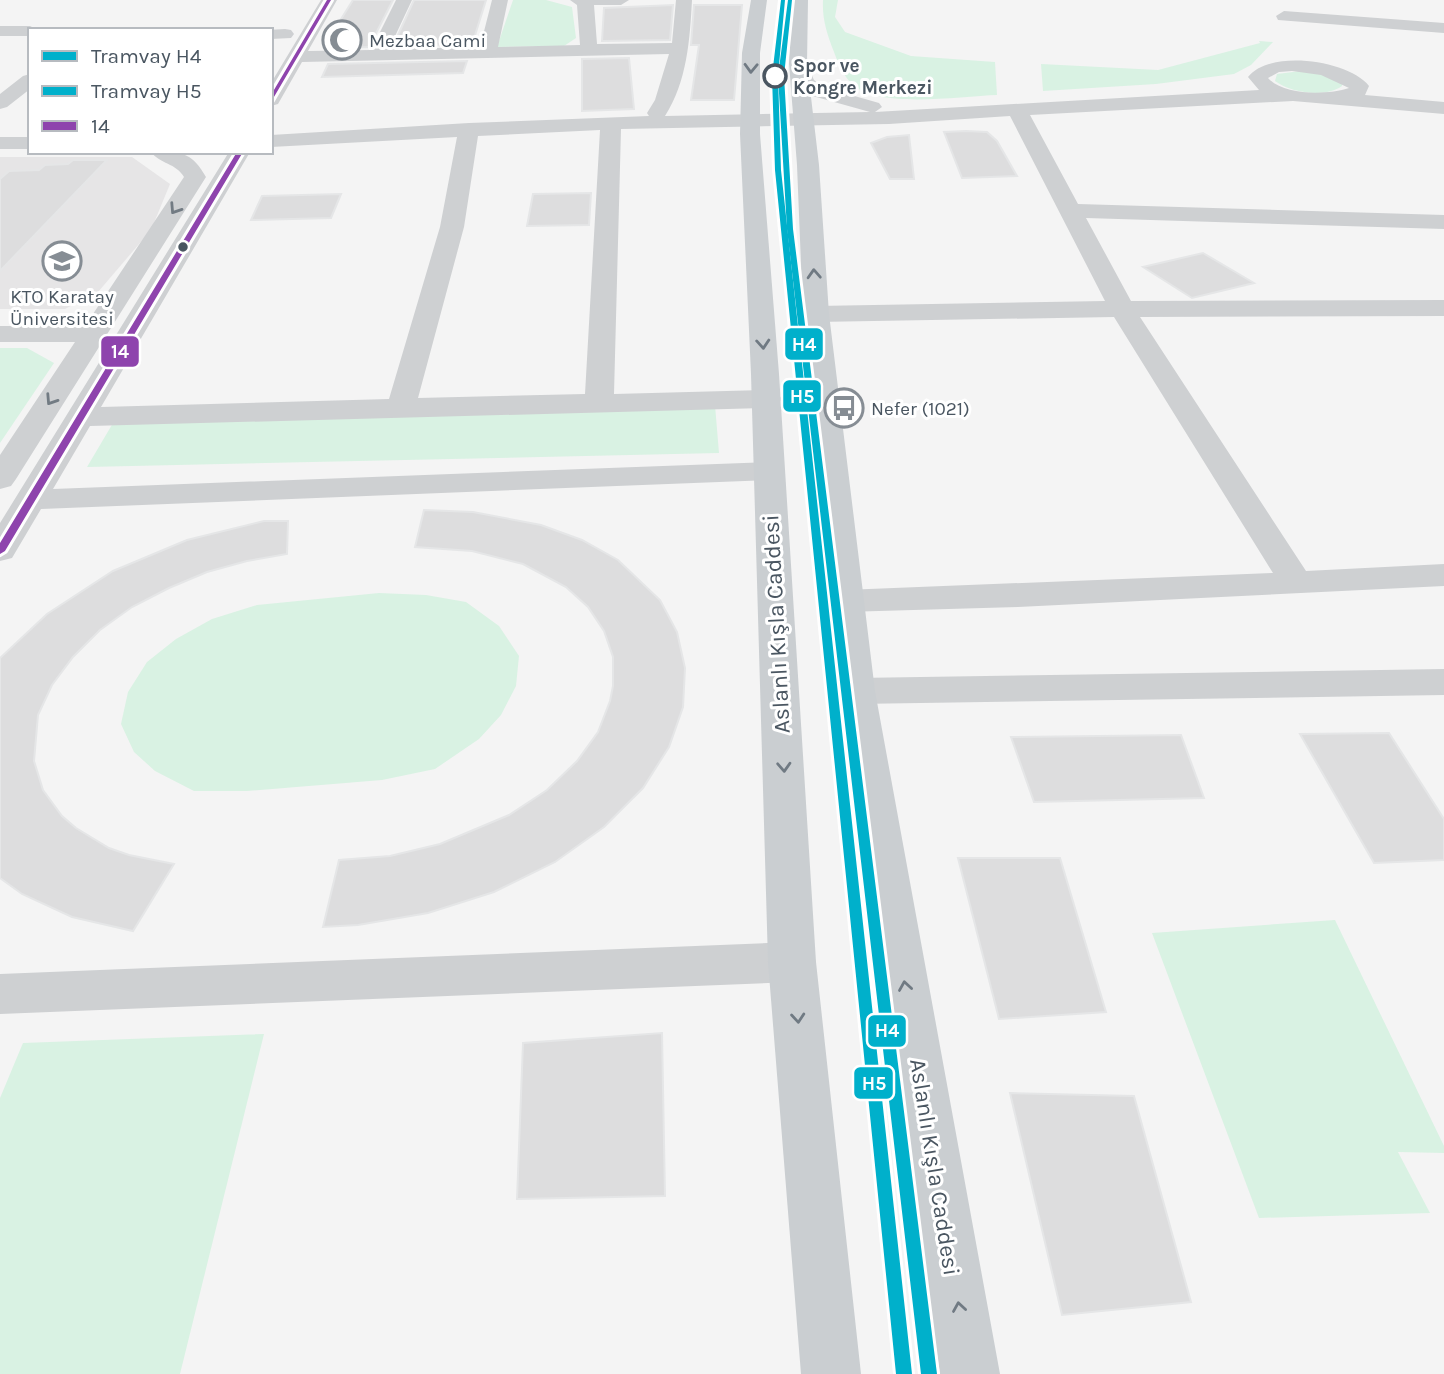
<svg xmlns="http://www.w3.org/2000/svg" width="1444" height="1374" font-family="Karla,sans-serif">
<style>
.education{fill:#e6e5e6}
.green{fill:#d9f2e3}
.building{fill:#ddddde;stroke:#e5e6e7;stroke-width:2}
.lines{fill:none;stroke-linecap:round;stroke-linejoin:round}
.minor{fill:#ced0d2;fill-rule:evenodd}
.major{fill:#caced1;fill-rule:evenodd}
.bus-1-casing{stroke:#fff;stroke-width:6}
.bus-1{fill:#8e44ad;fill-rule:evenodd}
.tram-1-casing{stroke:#fff;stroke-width:6}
.tram-2-casing{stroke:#fff;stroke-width:6}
.tram-1{fill:#00b0cb;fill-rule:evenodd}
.tram-2{fill:#00b0cb;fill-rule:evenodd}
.oneway{stroke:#707a83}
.oneway2{stroke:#727b83}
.stop-dot{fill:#fff;stroke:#4a5661;stroke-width:3.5}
.bus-dot{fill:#4a5661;stroke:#fff;stroke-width:2.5}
.labels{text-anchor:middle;stroke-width:6;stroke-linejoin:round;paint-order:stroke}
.far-poi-label{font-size:19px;fill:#4a5661;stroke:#fff;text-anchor:start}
.far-stop-label{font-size:19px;font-weight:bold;fill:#4a5661;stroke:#fff;text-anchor:start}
.street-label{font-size:23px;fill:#4a5661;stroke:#fff}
.line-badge{stroke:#fff;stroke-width:2.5}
.badge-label{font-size:19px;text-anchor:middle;font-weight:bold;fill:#fff}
</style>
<rect width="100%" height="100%" fill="#f4f4f4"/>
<!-- education -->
<path class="education" d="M0,157H132L170,184L151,230L98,292L65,309H0Z"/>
<!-- green -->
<path class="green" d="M513,0H546L572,7L576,38L564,46L497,47Z
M823,0H838L835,17L845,32L911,56L995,62L997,95C960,96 881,109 853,85C844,77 838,63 834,52C827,34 822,19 823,0Z
M1259,41L1273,42L1251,65L1234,74L1156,84L1043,91L1041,64L1158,70L1260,43Z
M1301,71L1322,74L1342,83V86C1326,98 1291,93 1275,81L1277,74Z
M0,348H27L54,363L0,443Z
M715,405L719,453L87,467L116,418Z
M379,593L426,595L466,602L499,626L519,656L516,686L501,715L479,739L435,769L382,780L247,791H194L155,771L134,752L121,724L128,692L147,662L176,639L212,619L257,605Z
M1335,920L1444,1146V1153L1398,1152L1430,1213L1259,1218L1152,933Z
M264,1034L180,1374H0V1098L23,1043Z"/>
<!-- building -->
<path class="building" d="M353,0H393L369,47L335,48L337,43H326Z
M414,0H486L472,45L393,46Z
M673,5L670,40L602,41L604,8Z
M694,5H742L734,100H691L699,45H691Z
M629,58L634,109L582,111V59Z
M467,61L463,73L322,77L328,64Z
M966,131L987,132L997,141L1017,176L962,178L944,132Z
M909,135L914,179H890L871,143L887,137Z
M73,160H107L0,271V179L9,171L39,170L45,165L68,164Z
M591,193L589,225L527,226L533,194Z
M341,194L331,218L251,220L262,196Z
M1203,253L1254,283L1192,298L1143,267Z
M424,510L473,512L541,525L582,540L618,560L660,600L677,632L685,668L683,707L669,747L643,788L604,827L555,862L494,892L428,913L358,925L323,927L339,860L390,856L440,844L509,815L547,790L577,761L598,732L610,701L613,686V657L604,631L588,607L566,587L523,564L472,551L415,547Z
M264,521H288L287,554L247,561L207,572L169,588L132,607L100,630L73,657L52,685L38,715L34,761L43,790L62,816L76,828L109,848L129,855L174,864L133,931L72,917L22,894L0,878V658L47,614L113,571L187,540Z
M1389,733L1444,819V860L1374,863L1300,734Z
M1181,735L1204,798L1034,802L1011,737Z
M958,858H1060L1106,1012L999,1019Z
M662,1033L665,1196L517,1199L523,1043Z
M1010,1093L1134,1096L1191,1302L1062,1315Z"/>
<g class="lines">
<!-- minor -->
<path class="minor" d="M321,0H337L308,51L371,50L396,0H412L389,49L480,47L492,0H508L498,47L580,45L577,5L570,0H629L621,5H594L597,44L672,43L676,0H692C690,39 687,82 665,116L870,112L809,95L797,83L789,63L798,58L804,59L814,80L823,87L879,103L882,107L875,112L1259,90L1248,77C1269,49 1349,60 1369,86L1365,95L1444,102V114L1293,101L1030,115L1078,204L1444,215V229L1086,218L1131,301L1444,300V316L1140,317L1306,571L1444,564V586L1018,607L844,612L831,609L826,601L831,593L844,590L1273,573L1114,317L816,322L807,320L803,314L807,308L816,306L1105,301L1010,116L889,124L621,129L614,394L767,390L777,393L782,399L777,405L767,408L90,426L53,489L768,462L779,464L784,471L779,478L768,480L41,509L12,558L0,561V523L229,152H250L101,407L389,399L440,227L457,137L271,147V135L469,123L649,116L647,113L655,100L669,54L302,62L278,104L271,106V83ZM1292,71L1321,75L1349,88C1328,95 1284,96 1268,78L1279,72ZM600,130L585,394L418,398L464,227L478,136Z
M1284,11L1444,23V33L1278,20L1276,16Z
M0,26H30L38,30H30V36H0Z
M285,29L291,30L294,34L291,38L271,39V30H267Z
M30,74V89L7,107L0,109V94L23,76Z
M0,137H30V149H0Z
M151,152C179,152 191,150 206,177L16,479L11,486L0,489V455L75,342H0V326H85L184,177C176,163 160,164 151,152Z
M1444,669V695L856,704L842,700L837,691L842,682L856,678Z
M792,942L809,948L816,962L809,976L792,982L0,1014V974Z"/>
<!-- major -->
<path class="major" d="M751,0H767L760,53V134L779,374L816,962L861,1374H801L768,962L751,374L740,134L742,53Z
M792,0H808L807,63L819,165L829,314L875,691L1000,1374H940L837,691L803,314L797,165L789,63Z"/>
<!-- bus-1 casing -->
<g class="bus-1-casing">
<path id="bus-1" d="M327,0H331L271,102V95Z
M237,152H243L5,551L0,554V543Z"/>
</g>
<!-- bus-1 -->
<use href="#bus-1" class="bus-1"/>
<!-- tram-1 casing -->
<g class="tram-1-casing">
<path id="tram-1" d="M788,0H792L784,76L793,229L937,1374H921L787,229L778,76Z"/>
</g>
<!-- tram-2 casing -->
<g class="tram-2-casing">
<path id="tram-2" d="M781,0H785L778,76L781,170L912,1374H896L775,170L772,76Z"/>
</g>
<!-- tram-1 -->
<use href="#tram-1" class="tram-1"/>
<!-- tram-2 -->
<use href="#tram-2" class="tram-2"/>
</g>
<!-- one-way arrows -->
<defs><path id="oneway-chevron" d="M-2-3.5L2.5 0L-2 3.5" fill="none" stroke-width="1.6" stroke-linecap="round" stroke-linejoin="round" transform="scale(1.75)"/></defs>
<g class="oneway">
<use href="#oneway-chevron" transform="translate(751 68) rotate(92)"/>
<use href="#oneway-chevron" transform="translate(814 274) rotate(-93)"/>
<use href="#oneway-chevron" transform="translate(763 344) rotate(86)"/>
<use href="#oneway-chevron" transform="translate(784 767) rotate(87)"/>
<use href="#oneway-chevron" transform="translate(905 986) rotate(-99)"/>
<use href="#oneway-chevron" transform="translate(798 1018) rotate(85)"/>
<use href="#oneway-chevron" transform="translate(959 1307) rotate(-99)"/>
</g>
<g class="oneway2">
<use href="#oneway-chevron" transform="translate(175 209) rotate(123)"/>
<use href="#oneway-chevron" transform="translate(51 400) rotate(123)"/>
</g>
<!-- icons -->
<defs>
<g id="mosque-ring" transform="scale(2.0125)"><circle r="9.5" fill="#fff" stroke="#868d94" stroke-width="1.5"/><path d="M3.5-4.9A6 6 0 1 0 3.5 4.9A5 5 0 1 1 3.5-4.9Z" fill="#868d94"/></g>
<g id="university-ring" transform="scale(2.0125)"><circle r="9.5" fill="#fff" stroke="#868d94" stroke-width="1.5"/><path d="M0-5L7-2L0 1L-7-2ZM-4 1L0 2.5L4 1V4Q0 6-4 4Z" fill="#868d94"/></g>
<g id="bus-ring" transform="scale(2.0125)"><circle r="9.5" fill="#fff" stroke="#868d94" stroke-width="1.5"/><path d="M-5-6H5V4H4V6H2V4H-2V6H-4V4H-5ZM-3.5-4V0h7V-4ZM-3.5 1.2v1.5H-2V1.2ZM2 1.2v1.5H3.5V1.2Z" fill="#868d94"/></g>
</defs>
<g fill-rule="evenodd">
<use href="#mosque-ring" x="342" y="40"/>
<use href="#university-ring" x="62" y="261"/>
<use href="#bus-ring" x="844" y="408"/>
</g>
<!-- markers -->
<circle class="stop-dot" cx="775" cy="76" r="11"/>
<circle class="bus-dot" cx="183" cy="247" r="6"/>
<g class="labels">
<!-- far-poi labels -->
<g class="far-poi-label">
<text x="369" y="47">Mezbaa Cami</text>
<text x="62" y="303" text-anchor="middle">KTO Karatay<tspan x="62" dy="22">Üniversitesi</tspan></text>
<text x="871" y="415">Nefer (1021)</text>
</g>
<!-- far-stop labels -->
<g class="far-stop-label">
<text x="793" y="72">Spor ve<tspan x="793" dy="22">Kongre Merkezi</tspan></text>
</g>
<!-- street labels -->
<g class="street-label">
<text transform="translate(776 624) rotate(-93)" y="8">Aslanlı Kışla Caddesi</text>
<text transform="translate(935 1167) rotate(81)" y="8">Aslanlı Kışla Caddesi</text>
</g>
</g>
<g class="line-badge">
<rect x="784" y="327" width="40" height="34" rx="7" fill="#00b0cb"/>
<rect x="100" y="335" width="40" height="33" rx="7" fill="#8e44ad"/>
<rect x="782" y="379" width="40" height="34" rx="7" fill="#00b0cb"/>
<rect x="867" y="1014" width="40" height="34" rx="7" fill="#00b0cb"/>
<rect x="853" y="1066" width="41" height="34" rx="7" fill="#00b0cb"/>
</g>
<g class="badge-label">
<text x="804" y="351">H4</text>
<text x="120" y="358">14</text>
<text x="802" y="403">H5</text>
<text x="887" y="1037">H4</text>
<text x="874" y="1090">H5</text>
</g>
<!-- legend -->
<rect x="28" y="28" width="245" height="126" fill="#ffffff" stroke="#b7bbc0" stroke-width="2"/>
<rect x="42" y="51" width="35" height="10" fill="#00b0cb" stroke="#b7bbc0" stroke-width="2"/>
<text x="91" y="63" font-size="21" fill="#4a5661">Tramvay H4</text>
<rect x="42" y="86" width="35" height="10" fill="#00b0cb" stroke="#b7bbc0" stroke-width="2"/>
<text x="91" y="98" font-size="21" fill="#4a5661">Tramvay H5</text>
<rect x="42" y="121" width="35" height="10" fill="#8e44ad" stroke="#b7bbc0" stroke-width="2"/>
<text x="91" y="133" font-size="21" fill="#4a5661">14</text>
</svg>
